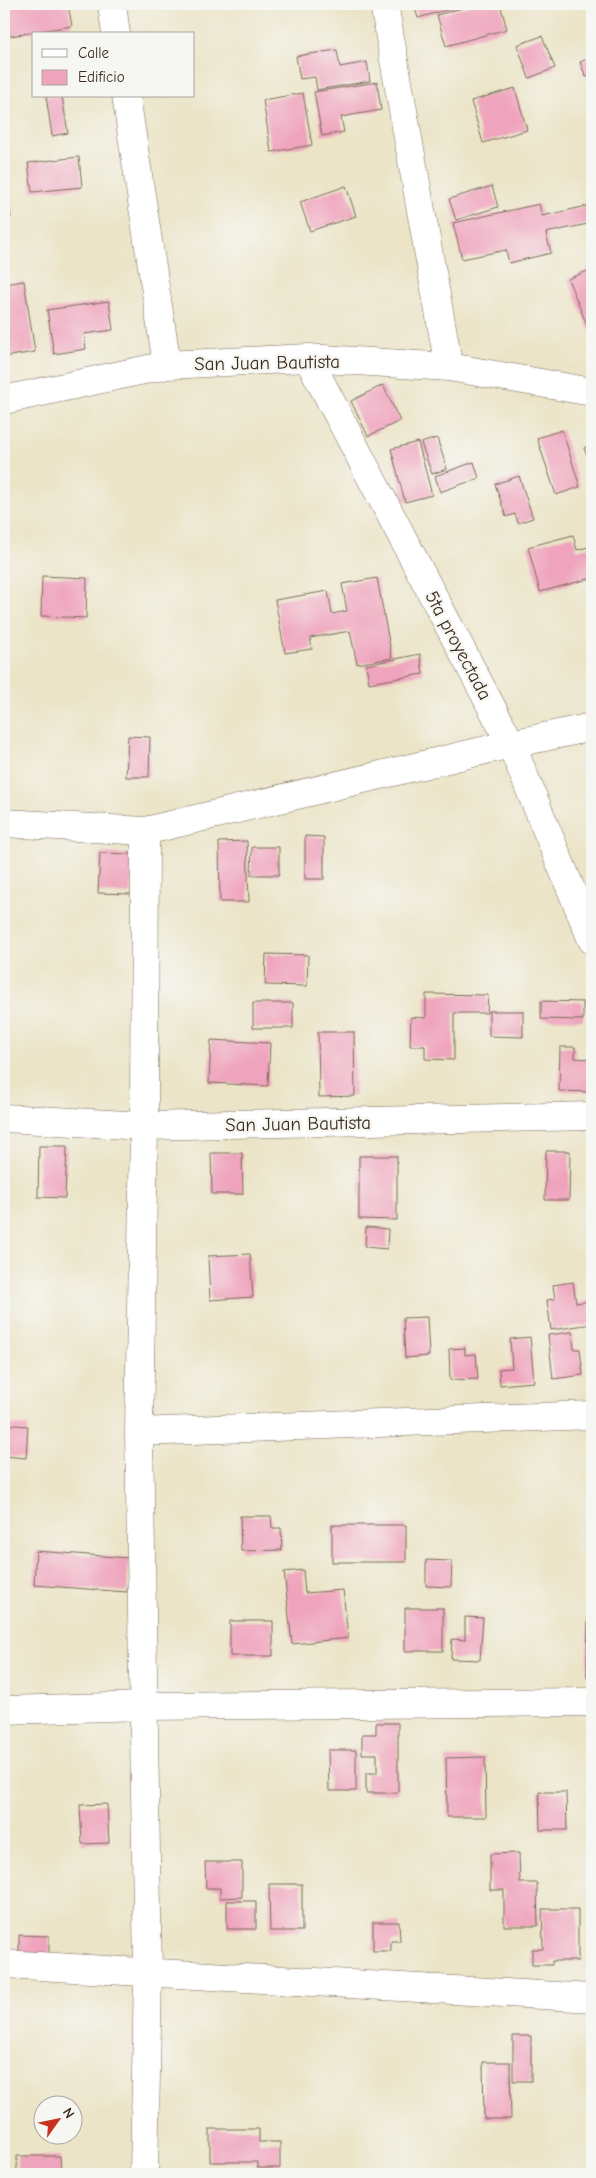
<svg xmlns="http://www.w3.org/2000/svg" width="596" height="2178" font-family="'Comic Neue',sans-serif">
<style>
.building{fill:#efa3bc}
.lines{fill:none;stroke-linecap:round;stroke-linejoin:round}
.minor-casing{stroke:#796b59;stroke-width:29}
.minor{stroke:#fff;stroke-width:28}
.labels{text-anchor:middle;stroke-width:5;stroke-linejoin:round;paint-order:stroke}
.street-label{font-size:19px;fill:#3b2a1e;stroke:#f6f6f2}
</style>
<rect width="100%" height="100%" fill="#f6f6f2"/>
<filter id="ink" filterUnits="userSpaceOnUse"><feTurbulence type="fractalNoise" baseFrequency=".02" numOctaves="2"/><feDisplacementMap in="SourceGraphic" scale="10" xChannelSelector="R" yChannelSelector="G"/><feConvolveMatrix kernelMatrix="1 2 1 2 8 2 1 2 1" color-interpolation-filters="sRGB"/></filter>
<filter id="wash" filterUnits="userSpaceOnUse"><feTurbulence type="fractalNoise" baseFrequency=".0096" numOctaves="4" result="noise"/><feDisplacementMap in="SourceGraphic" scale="20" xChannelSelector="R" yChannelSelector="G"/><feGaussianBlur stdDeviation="1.12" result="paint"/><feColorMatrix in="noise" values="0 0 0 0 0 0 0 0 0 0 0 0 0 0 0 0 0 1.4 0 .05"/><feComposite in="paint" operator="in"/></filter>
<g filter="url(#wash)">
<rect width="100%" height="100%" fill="#ebe4c7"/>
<g id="blocks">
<!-- building -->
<path class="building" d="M4,4H68L72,26L4,37Z
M414,4H467L418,18Z
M476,4H500L507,29L446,46L437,15Z
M542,36L555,68L529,78L517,45Z
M337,50L340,67L367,62L370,81L317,90L315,77L300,79L296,56Z
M592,57V75L586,77L580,62Z
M377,82L381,110L341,117L344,132L322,136L314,92Z
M515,88L527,130L483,143L471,101Z
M303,93L312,145L271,152L263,100Z
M46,96H62L68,133L52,136Z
M79,157L82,187L32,192L28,163Z
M346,186L356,216L310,231L300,202Z
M492,186L498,207L456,220L449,199Z
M4,197H8L11,217L4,218Z
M539,204L542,216L592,205V223L546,233L551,253L509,263L506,250L462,259L453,223Z
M592,269V328L589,330L568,279Z
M24,281L35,352L4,357V284Z
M109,301L113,330L84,334L86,349L54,354L47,310Z
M383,385L400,421L368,436L351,401Z
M562,430L580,487L556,495L537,438Z
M437,438L447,469L432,474L421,443Z
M418,442L432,495L405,502L391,449Z
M592,444V467L584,448Z
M474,462L479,478L440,492L435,476Z
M519,476L533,518L518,523L515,514L506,517L495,484Z
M573,535L577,550L592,546V578L540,592L528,547Z
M42,576L87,578L86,618L41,616Z
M377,578L392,658L357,664L350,631L310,638L312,649L285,653L275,600L328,591L332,614L347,611L342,584Z
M420,654L423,674L369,683L366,665Z
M128,736L150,737L149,777H126Z
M305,836L324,837V879H305Z
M247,841L249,902H220L219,842Z
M252,847H279V875H251Z
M100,853L133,854L131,894L98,893Z
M266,954L308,955L307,986L265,985Z
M426,994L488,995L487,1013H454V1060L425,1059V1046H410L411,1017L426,1018Z
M541,1001L583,1002V1020L541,1019Z
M253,1003H293V1028H253Z
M489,1011H523V1037L489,1036Z
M318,1032H354L355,1096L319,1097Z
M211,1040L270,1043L268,1086L209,1083Z
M560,1047H575V1058L592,1059V1092L559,1091Z
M39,1146H67L65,1198L38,1197Z
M546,1151H570L569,1200H545Z
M211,1153H242L243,1194H212Z
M359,1156H397V1220L359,1219Z
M366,1227L388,1229L387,1249L365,1247Z
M250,1254L253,1297L210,1300L208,1256Z
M573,1282L576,1303L590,1301L592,1324L551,1330L547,1300L555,1299L553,1285Z
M427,1317L429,1356L405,1358L403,1318Z
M572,1332L574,1349H580L583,1375L553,1379L548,1335Z
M530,1337L534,1382L500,1385L499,1369L512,1368L510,1339Z
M465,1348V1355L476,1354L478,1379L450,1380L449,1349Z
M4,1424L28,1426L26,1458L4,1456Z
M240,1516H271L272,1528H281L282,1550L241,1551Z
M332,1525H406V1562H332Z
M36,1551L129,1558L127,1592L34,1585Z
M426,1560L452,1561L451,1587L426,1586Z
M303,1570L305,1593L343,1590L348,1638L292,1644L284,1572Z
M405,1608H443V1651H405Z
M588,1616H592V1677H587Z
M465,1617L483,1618L480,1660L451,1659L452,1639L465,1640Z
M230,1621H273V1656H230Z
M376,1723H398V1793H366V1773H377V1754H362V1734H376Z
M328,1750H356V1791H329Z
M485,1757L486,1817H447L446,1758Z
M539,1792H566L567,1830H540Z
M107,1804L109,1843L82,1844L80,1805Z
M519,1853L520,1883H537L538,1926H504V1890H490V1854Z
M205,1862H242V1897L220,1898V1888H206Z
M269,1884H302V1931H270Z
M227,1901H256V1929H227Z
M542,1909H578V1961H552V1965H532V1949H543Z
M373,1922H399L400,1941H391V1951H373Z
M19,1935L49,1936V1959L19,1958Z
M513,2036H531V2081H513Z
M483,2062H510L511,2119H484Z
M210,2129H259V2142H280V2168H257V2162H210Z
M17,2156H60L61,2174H17Z"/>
</g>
</g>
<g filter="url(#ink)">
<use href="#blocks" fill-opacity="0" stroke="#796b59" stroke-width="1"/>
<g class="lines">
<!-- minor casing -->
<g class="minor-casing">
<path id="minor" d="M112,4L116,34
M384,4L449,367
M126,96L167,365
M308,358L511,744L592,940
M4,400L167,365L308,358L449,367L592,392
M4,823L145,831L511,744L592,727
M4,1118L144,1126L592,1116
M139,1432L592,1415
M4,1710L145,1706L592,1702
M4,1964L592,1998
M144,2174L148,1973L139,1432L144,1126L145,831"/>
</g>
<!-- minor -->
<use href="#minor" class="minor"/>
</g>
</g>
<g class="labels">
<!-- street labels -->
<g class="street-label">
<text transform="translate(267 362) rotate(-1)" y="7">San Juan Bautista</text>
<text transform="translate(459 645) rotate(62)" y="7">5ta proyectada</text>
<text transform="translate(298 1123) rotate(-1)" y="7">San Juan Bautista</text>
</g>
</g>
<!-- margin -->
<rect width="596" height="2178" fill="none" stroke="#f6f6f2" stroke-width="20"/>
<!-- legend -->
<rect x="32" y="32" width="162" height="65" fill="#f6f6f2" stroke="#aba49d"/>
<rect x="42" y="49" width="25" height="8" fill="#ffffff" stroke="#aba49d"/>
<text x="78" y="58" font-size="15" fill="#3b2a1e">Calle</text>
<rect x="42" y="70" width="25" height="15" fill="#efa3bc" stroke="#aba49d"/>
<text x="78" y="82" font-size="15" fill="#3b2a1e">Edificio</text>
<!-- north arrow -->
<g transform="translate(58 2120) rotate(57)"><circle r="24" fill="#f6f6f2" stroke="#aba49d"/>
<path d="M0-4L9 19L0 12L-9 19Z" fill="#c8321e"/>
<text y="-8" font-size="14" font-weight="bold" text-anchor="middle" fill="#3b2a1e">N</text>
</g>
</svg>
